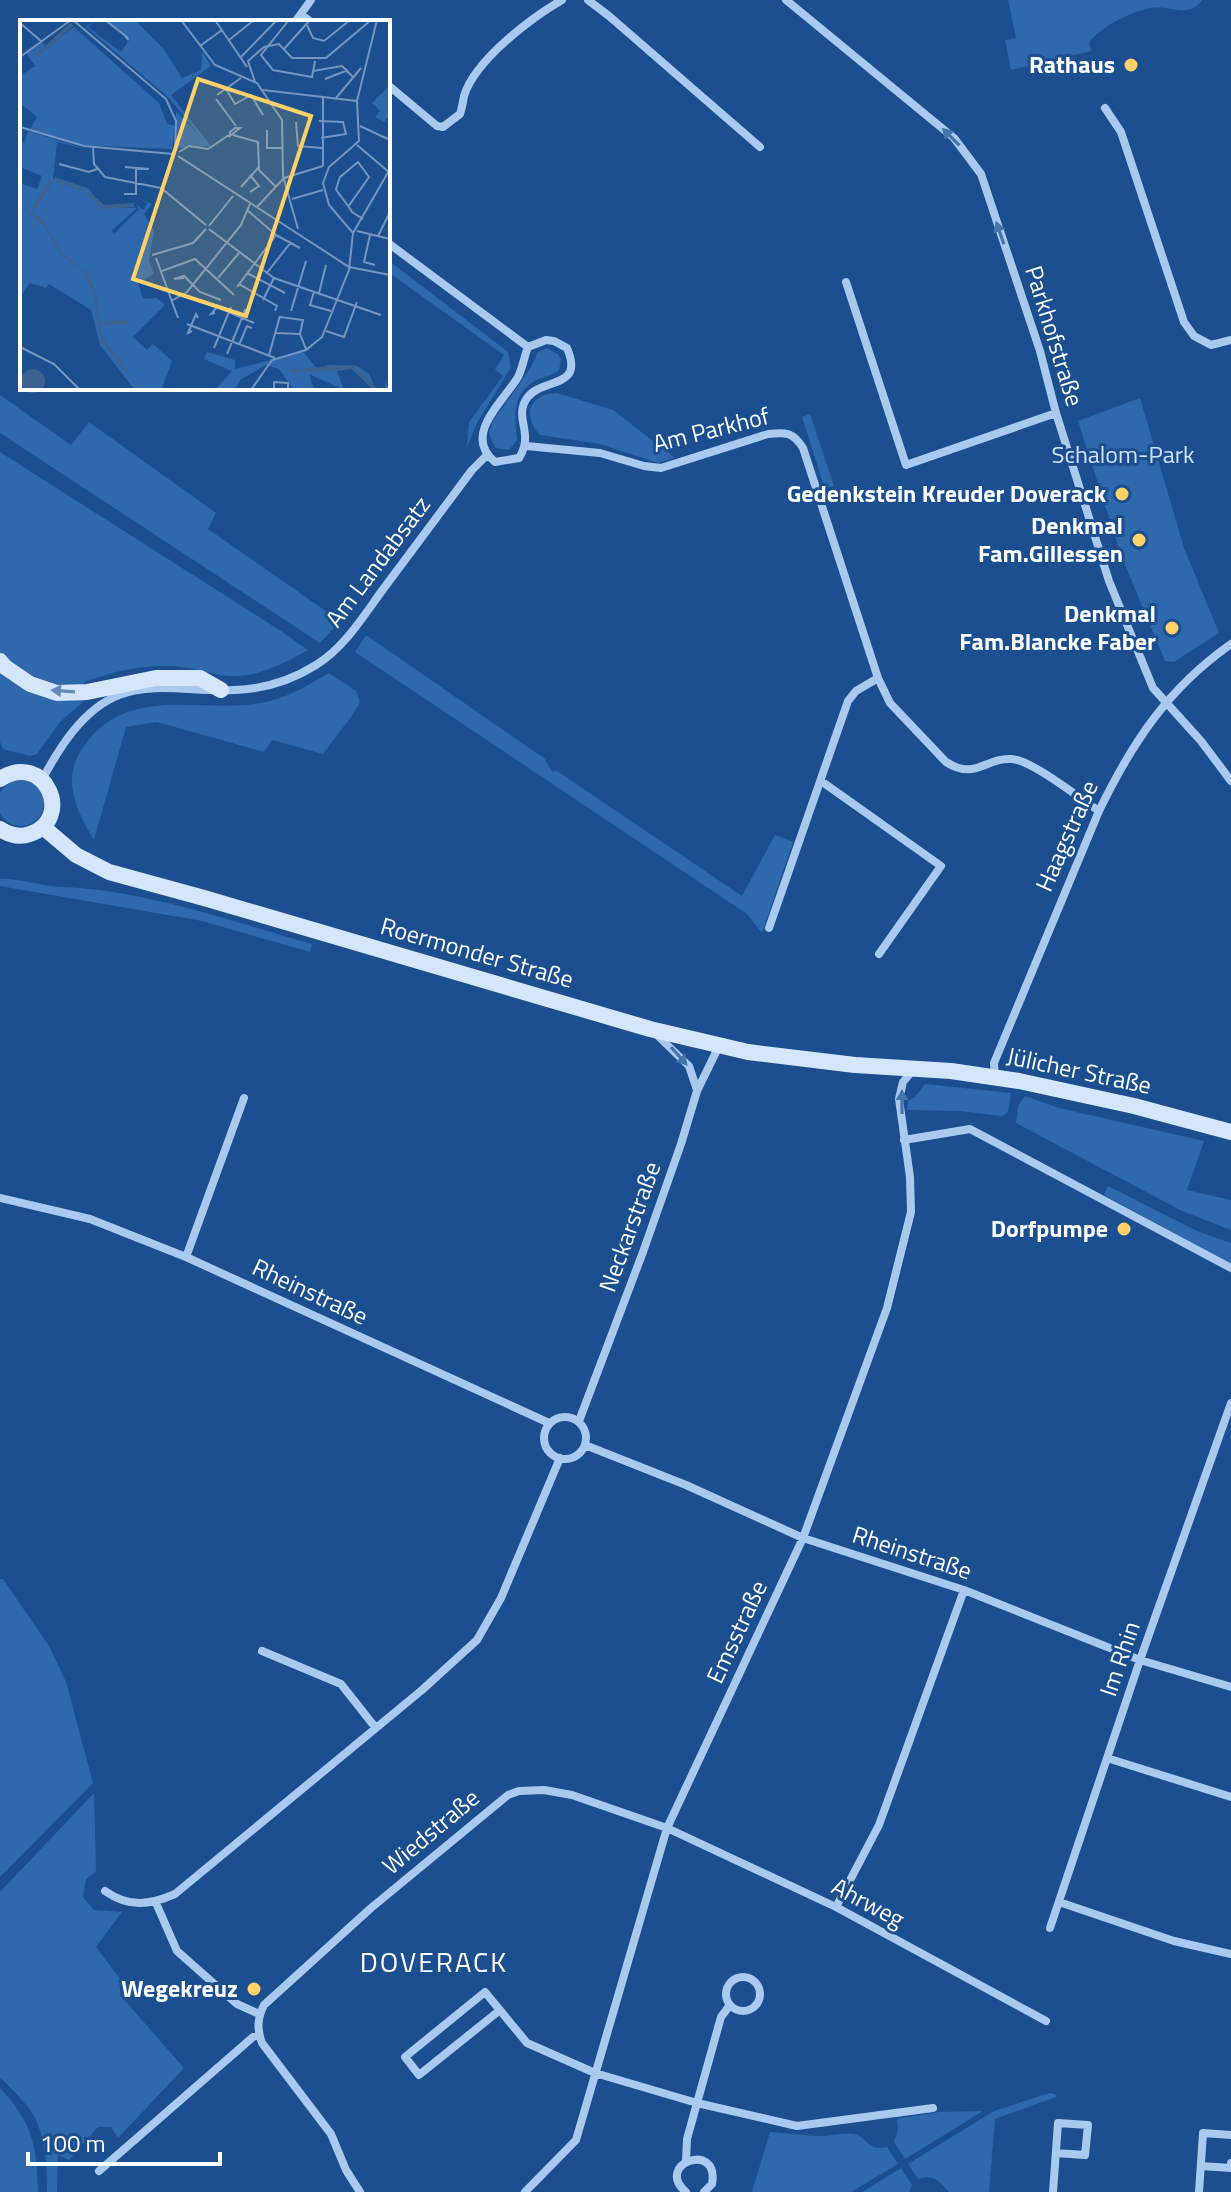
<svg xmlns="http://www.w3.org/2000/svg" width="1231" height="2192" font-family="'Titillium Web',sans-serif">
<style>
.green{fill:#2e69ad}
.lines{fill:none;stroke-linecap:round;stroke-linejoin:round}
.minor{stroke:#a9c9ee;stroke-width:8}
.secondary{stroke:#d6e6fa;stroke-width:16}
.oneway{fill:#4674ac}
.oneway2{fill:#668bba}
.poi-dot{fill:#ffd166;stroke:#1b4f8f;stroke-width:3}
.labels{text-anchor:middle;stroke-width:6;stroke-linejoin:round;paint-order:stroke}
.poi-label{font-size:24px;font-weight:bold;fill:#fff;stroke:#1b4f8f;text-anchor:end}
.street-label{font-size:24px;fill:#fff;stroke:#1b4f8f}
.park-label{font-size:24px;fill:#cfe3fa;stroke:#1b4f8f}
.quarter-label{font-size:28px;letter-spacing:2px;fill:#fff;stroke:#1b4f8f}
.inset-river{fill:none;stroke:#3c6290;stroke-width:4}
.inset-road{fill:none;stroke:#7695bc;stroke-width:2}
.view{fill:#ffd166;fill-opacity:0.15;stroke:#ffd166;stroke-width:4}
.inset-edge{fill:none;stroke:#fff;stroke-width:4}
</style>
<rect width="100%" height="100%" fill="#1b4f8f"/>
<!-- green -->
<path class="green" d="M1008,0H1202C1188,20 1168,4 1150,8C1128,13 1104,25 1089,42L1091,51L1011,70L1005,40L1016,38Z
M388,260L508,352L511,367L477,423L467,447L469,422L503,376L495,369L504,355L388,272Z
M547,348L558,354L561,360L559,370C552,376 544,376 535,381C511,394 515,417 517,440L509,450L495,448L489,433L493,421L530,369L538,352Z
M557,393L613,410L675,458L658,463L600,444L540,435C522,415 529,394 557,393Z
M0,395L71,445L89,422L216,513L208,529L340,621L320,643L0,433Z
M1140,398L1184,548L1219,633L1174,662L1165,661L1121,555L1078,421Z
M810,414L834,486L825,489L802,417Z
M0,452L281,631L308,650C284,663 259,677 231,676C217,676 203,670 189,668C154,662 116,670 84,682L82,688C46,684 26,680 0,653Z
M366,635L545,759L552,772L557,771L742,896L775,835L793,842L762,933L747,914L355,652Z
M0,670L85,700L59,723L37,754L30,756L3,749L0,742Z
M329,673L356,691L360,702L351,717L323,754L272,740L264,752L157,722L126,727L94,840C77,812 61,780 82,749C129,678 209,719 274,700C294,694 312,683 329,673Z
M-2 803a23 23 0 1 1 46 0a23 23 0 1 1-46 0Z
M0,879C21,878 41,886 61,887C142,889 234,922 312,944L310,952L202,921L0,886Z
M925,1084L1011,1093L1008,1112L1002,1116L960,1111L907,1110L908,1101L915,1097Z
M1025,1096L1059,1108L1204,1141L1187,1190L1231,1200V1230L1182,1211L1016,1123L1018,1106Z
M1108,1186L1197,1231L1231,1243V1264L1104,1195Z
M0,1579H3L49,1646L66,1682L93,1783L0,1877Z
M94,1793L96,1871L86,1879L83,1897L94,1910L122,1912L96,1947L121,1980L120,1995L184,2068L118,2138L111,2127H98L69,2160L58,2155L57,2192H47C47,2167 46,2139 34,2116C26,2102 11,2089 0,2077V1892Z
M0,2088C33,2124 37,2145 38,2192H0Z
M1049,2093L1055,2094L1056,2097L995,2119L989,2192H949C939,2181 934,2174 918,2179L908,2164L994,2111Z
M983,2111L905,2159L894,2142L898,2130L897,2119L939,2112Z
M770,2132C787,2133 805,2136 821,2136C832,2136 843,2132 853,2134C869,2137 866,2152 887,2147L898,2164L851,2192H752Z
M901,2168L912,2185L909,2192H862Z"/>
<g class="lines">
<!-- minor -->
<path class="minor" d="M588,0L609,16L760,147
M786,0L954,138L981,174L1040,351L1056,413L1109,581L1153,688L1201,741L1231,781
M301,14L311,22
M295,22L311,0
M388,85L437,126L443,127L460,114C462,108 463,102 464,96C475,60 531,18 562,0
M1105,108L1121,132L1184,322L1194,336L1211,345L1231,340
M388,243L528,347
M846,282L906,465L1056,413
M546,340L554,341L567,348C585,390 542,377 527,398C513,418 535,433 519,458L495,462C462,435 503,402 518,377C523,367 524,357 528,347Z
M526,446L600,453L644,466L661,468L768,434C786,432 793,432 803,448L878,678L890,703L946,762C976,781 985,757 1012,759C1033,761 1079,798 1099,811
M42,780C59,748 83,709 119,695C156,681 197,693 235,690C263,689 292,680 316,665C345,647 364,615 384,588C414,548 443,509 472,470L487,455
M821,781L941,866L879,954
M769,928L848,701L856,691L878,678
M657,1035L689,1066L697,1090
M995,1077L994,1063L1099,811C1132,743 1168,688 1231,644
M904,1140L970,1129L1231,1268
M0,1198L90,1219L186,1257L549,1423
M186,1257L244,1098
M544 1438a21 21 0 1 1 42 0a21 21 0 1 1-42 0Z
M579,1421L643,1252L681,1144L697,1091L719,1046
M585,1445L686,1485L803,1538L964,1590L1140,1660L1231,1687
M262,1651L341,1684L375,1727
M1107,1758L1231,1797
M105,1891C129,1908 150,1905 175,1894L422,1690L477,1640L501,1598L560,1458
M1059,1902L1174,1941L1231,1954
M156,1903L177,1951L237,2004L259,2014
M836,1907L879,1825L964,1590
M1050,1928L1140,1660L1231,1403
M726 1994a17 17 0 1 1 34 0a17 17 0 1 1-34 0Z
M500,2010L419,2075L405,2057L485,1992L527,2043L595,2073L697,2103L797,2126L933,2108
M686,2161L687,2139L721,2017L730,2005
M1201,2166L1231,2168V2163
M99,2171L253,2037L259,2035
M360,2192L346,2170L331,2134L262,2043C257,2029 257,2019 264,2005L371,1908L508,1795L519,1791L544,1790L572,1795L667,1828L836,1907L1046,2021
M525,2192L576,2140L667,1828L803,1538L887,1308L911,1212L910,1177L899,1099L903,1082L914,1069
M686,2192C653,2164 720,2140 712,2184L704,2192
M1053,2192L1058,2123L1088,2125L1085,2155L1056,2153
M1199,2192L1203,2133L1231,2135"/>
<!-- secondary -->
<path class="secondary" d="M0,661L5,667L30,684L57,693L87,692L156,678H200L221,690
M0,779C45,750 75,819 30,834C19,838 9,835 0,829
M43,827L76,855L109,872L204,898L650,1029L748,1052L855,1065L951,1071L1019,1081L1134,1106L1231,1132"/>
</g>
<!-- one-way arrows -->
<defs><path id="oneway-solid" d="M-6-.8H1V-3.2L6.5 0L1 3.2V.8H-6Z" transform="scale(2)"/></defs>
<g class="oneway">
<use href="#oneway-solid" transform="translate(951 137) rotate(-135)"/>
<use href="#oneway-solid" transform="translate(1000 233) rotate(-109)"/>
<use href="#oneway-solid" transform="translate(679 1056) rotate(48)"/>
<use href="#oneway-solid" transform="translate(902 1102) rotate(-90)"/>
</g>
<use class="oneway2" href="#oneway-solid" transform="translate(63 691) rotate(-176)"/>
<!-- markers -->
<g class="poi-dot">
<circle cx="1131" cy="65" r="8"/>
<circle cx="1122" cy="494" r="8"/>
<circle cx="1139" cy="540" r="8"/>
<circle cx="1172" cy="628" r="8"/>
<circle cx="1124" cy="1229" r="8"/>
<circle cx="254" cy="1989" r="8"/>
</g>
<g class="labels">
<!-- poi labels -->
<g class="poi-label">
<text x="1115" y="73">Rathaus</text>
<text x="1106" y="502">Gedenkstein Kreuder Doverack</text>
<text x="1123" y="534">Denkmal<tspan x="1123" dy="28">Fam.Gillessen</tspan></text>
<text x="1156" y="622">Denkmal<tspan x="1156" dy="28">Fam.Blancke Faber</tspan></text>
<text x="1108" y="1237">Dorfpumpe</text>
<text x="238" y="1997">Wegekreuz</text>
</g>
<!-- street labels -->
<g class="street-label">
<text transform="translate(1054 336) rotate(73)" y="8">Parkhofstraße</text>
<text transform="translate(711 430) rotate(-14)" y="8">Am Parkhof</text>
<text transform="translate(378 562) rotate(-53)" y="8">Am Landabsatz</text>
<text transform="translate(1067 836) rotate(-66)" y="8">Haagstraße</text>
<text transform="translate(477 953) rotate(16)" y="8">Roermonder Straße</text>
<text transform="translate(1079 1071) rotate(12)" y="8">Jülicher Straße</text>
<text transform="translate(630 1227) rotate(-70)" y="8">Neckarstraße</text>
<text transform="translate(310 1292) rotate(25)" y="8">Rheinstraße</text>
<text transform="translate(912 1553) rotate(18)" y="8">Rheinstraße</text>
<text transform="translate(737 1632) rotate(-65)" y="8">Emsstraße</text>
<text transform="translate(1120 1659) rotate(-71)" y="8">Im Rhin</text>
<text transform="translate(431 1832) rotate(-40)" y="8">Wiedstraße</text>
<text transform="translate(868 1903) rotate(28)" y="8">Ahrweg</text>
</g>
<!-- park labels -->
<g class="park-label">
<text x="1123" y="463">Schalom-Park</text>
</g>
<!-- quarter labels -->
<g class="quarter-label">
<text x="434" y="1972">DOVERACK</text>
</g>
</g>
<!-- overview -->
<g transform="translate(20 20)">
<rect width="370" height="370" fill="#1b4f8f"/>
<path d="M75,0L68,7L101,32L109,20L87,0H115L143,28L162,58L181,50L182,31L191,46L151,75L191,126L156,128V91L179,115L149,78L66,7ZM54,7L139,83L147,104L155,106L152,129L59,125L10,109L17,97L0,83V56L15,46L6,33L21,22L27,27ZM370,65V95L364,102L355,97L360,91L352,83ZM8,111L69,130L37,122L33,159L69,169L81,187L117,188L92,210L93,215L119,189L116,185L124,190L127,183L121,179L132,184L124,194L134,211L129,240L134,254L118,263L123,279L137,278L145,285L113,317L127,330L133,324L152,341L141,370L114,369L80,325L71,290L29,264L26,268L10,263L0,277V163L17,169L22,156L0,147V118L4,123ZM187,332L215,340V349L283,332L299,351L306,345L337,346L349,354L356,369L365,370V362L370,370H355L339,352L330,349L317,351L324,370L289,354L294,370H274L259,349L246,345L220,360L215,370H195L212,351L184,339Z" fill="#2e69ad"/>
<path d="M0,185L21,198L42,232L67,253L76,272L82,316L122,370L81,322L73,273L63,252L41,235L25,208ZM1 361a12 12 0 1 1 24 0a12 12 0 1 1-24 0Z" fill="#3c6290"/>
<path class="inset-river" d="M17,36L52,4M34,159L67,170M69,174L83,187L114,185M14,188L31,162M82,303L108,302M271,351L333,347L356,370"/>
<path class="inset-road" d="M53,0L146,79L156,101L155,130M85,0L107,17L108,20L105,16M161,0L195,45L237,63L262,100L263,156L278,209M195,0L227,47M269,0L241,35L253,50L292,57L295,41M0,3L21,21M287,5L293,18L304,21L330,0M209,20L234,0M180,26L202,10M264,29L290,0M0,37L51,0M220,38L257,0M293,51L322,46L333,57M305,59L328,50M235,62L228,41L244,27L259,24L272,38H306L351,0M206,69L215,84L231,75L243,95M243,70L337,81M197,75L221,58M303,77V146M316,78L341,48M196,79L216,106M299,101L323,102L326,114L301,118M276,102L278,126L302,128M340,106L370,120M0,107L64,126L153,134M215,108H220L210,116V112ZM247,110V128H263M213,115L238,122L239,150L255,166M337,125L370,153M73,127L74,144L85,157L141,168L186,205M159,132L169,126L188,129L209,115M158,136L329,247L370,255M39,144L69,152L77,149M105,147L129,149M230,155L239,166L230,172M221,167L239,147M104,174H116V147M272,179L303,170M237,187L264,158L303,146M328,187L349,157L338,142L320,157L316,169L317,171L331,190L332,192L343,199M189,206L213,176M189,209L254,258L361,295M337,211L370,219M333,213L370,149M256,215L280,228M350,215L344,242L355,245M358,216L370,192M132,235L173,223L186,209M136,238L158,298M142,251L175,239L214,275M227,253L265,273M246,254L271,222M164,258L154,259L164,256L180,272L201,280M198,258L219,233M219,264L257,286L255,291M217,267L256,215L227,190M294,272L290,285L311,291M299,273L306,245M243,280L254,258M151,281L167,272L221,205L230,184M271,291L286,241M195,293L191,294L197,287L234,303M260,297L283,300L280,314L286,329M167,304L255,338M172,311L168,313L176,294L178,298M306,311L324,317L337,282M256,313L280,314M219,325L227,306L232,308M0,327L34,344L60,370M194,328L211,287M207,334L222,298L225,290L228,291L224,293M249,335L260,296M231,370L252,340L286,330L302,317L329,250L333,213L309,185L303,163L309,147L339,121L337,81L357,0M254,370V362L268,363V370"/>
<path class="view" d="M178,59L291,96L226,296L113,259Z"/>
<rect width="370" height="370" class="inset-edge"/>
</g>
<!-- scale -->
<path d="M28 2152v12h192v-12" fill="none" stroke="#ffffff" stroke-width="4"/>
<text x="40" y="2152" font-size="24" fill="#ffffff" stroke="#1b4f8f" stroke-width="6" paint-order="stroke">100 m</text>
</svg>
